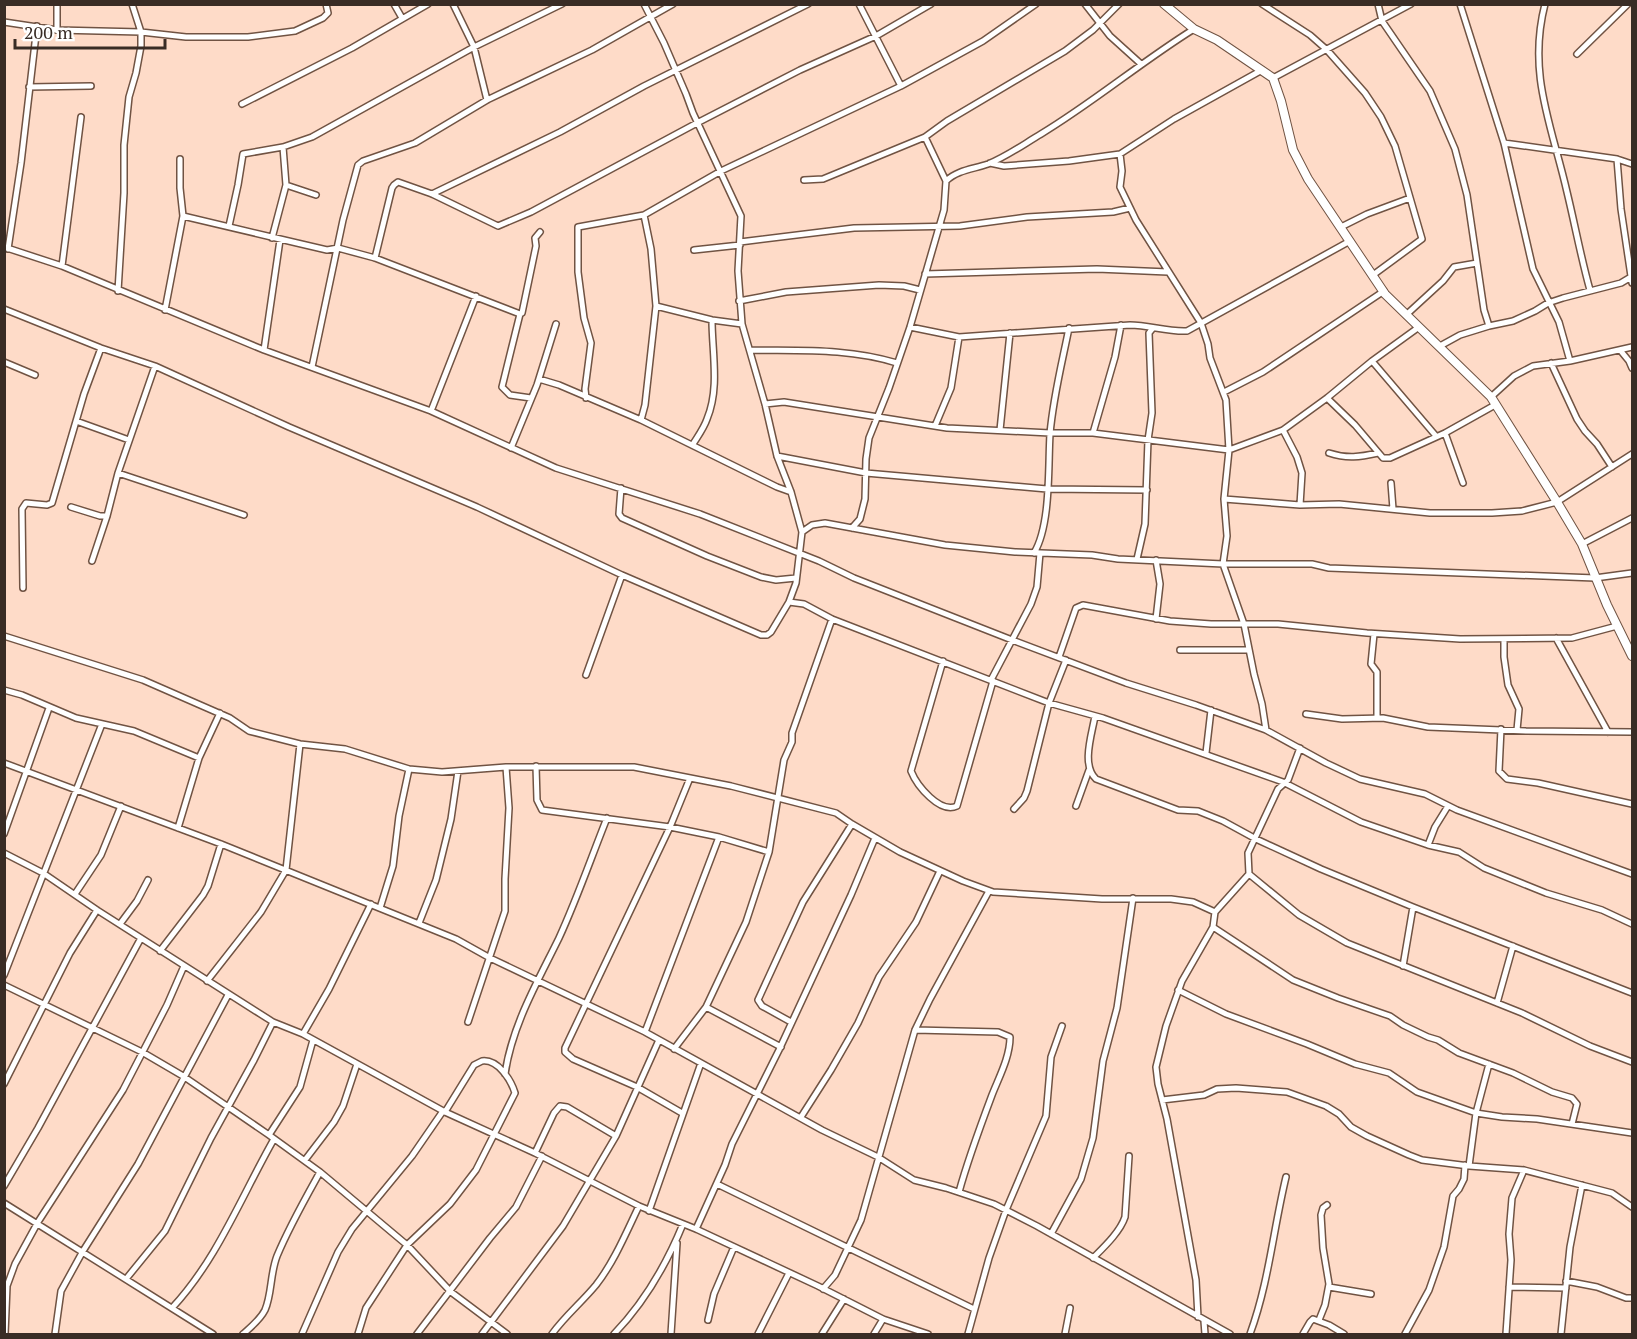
<svg xmlns="http://www.w3.org/2000/svg" width="1637" height="1339" font-family="'PT Serif',serif">
<style>
.lines{fill:none;stroke-linecap:round;stroke-linejoin:round}
.street-casing{stroke:#705343;stroke-width:8}
.secondary-casing{stroke:#705343;stroke-width:10}
.street{stroke:#fff;stroke-width:5}
.secondary{stroke:#fff;stroke-width:8}
</style>
<rect width="100%" height="100%" fill="#fedbc8"/>
<g class="lines">
<!-- street casing -->
<g class="street-casing">
<path id="street" d="M57,4V30
M394,4L402,18
M453,4L474,47L487,100
M1085,4L1110,36L1141,64
M1262,4L1310,35L1327,50L1365,93L1381,117L1395,146L1422,239L1373,275
M1378,4L1382,21L1430,91L1455,149L1467,195L1484,310L1489,326L1460,335L1440,346
M1460,4L1504,143L1533,269L1559,322L1570,361
M1545,4C1527,74 1552,126 1567,192C1575,225 1581,258 1590,290
M4,22L57,30L141,32L186,37H248L295,31L323,18L328,13L326,4
M1577,54L1628,4
M1273,78L1411,4
M901,86L983,41L1036,4
M29,87L91,86
M242,104L352,48L428,4
M925,137L946,181
M1504,143L1617,159L1632,164
M1120,154L1122,171L1120,187L1136,220L1201,323L1208,344L1210,358L1226,400L1229,450L1224,499L1227,536L1223,564L1244,624L1254,674L1262,704L1266,730
M1617,159L1621,209L1632,283
M990,163L1004,166L1069,161L1120,154L1174,119L1262,70
M804,180L823,179L925,137L947,121L1065,51L1093,30L1119,4
M286,185L316,195
M432,194L560,132L644,86L808,4
M183,216L297,243L327,250L338,248L375,258L520,314L522,313L536,246L535,238L540,232
M229,226L238,185L243,154L283,147L312,137L474,47L562,4
M1341,227L1367,214L1410,198
M272,238L286,185L283,147
M740,242L854,228L960,226L1027,217L1113,212L1130,208
M4,247L62,266L264,350L431,411L556,468L700,514L819,561L854,578L1012,640L1126,683L1196,705L1266,730L1326,763L1360,779L1425,794L1457,810L1632,874
M8,249L21,163L37,26
M694,250L740,245
M375,258L392,188L394,185L398,182L432,194L498,226L531,212L697,123L800,70L876,36L931,4
M62,266L81,117
M925,274L1097,269L1168,272
M118,291L124,193V145L129,97L136,73L141,46V32L132,4
M739,301L786,292L879,285L904,286L920,290
M656,306L712,320L742,324
M4,309L101,348L155,366L289,427L477,507L622,575L761,635H767L771,632L789,602L796,583L802,532L791,492L777,456L765,404L742,324L738,271L741,216L693,113L686,94L664,43L644,4
M165,310L183,216L180,188V159
M520,314L502,387L510,395L531,398
M1406,315L1443,281L1454,267L1477,263
M1489,326L1513,321L1535,311L1548,303L1563,298L1621,283L1631,277
M910,327L959,337L1130,325C1149,325 1167,332 1187,331L1350,241
M264,350L280,240
M750,350C801,351 848,348 897,363
M1620,350L1629,361L1632,368
M1372,361L1436,436
M4,362L35,375
M1551,363L1577,419L1585,431L1597,444L1612,467
M312,367L343,220L358,165L363,161L415,143L487,100L592,50L673,4
M539,379L559,385L641,420L777,487L791,492
M1224,392L1263,372L1384,291
M1491,397L1514,376L1533,366L1570,361L1632,347
M586,398L585,389L591,343L584,318L578,272V227L644,215L721,171L901,86L859,4
M1327,398L1355,425L1383,458H1390L1445,433L1495,405
M765,404L784,402L947,428L1050,433H1093L1229,450L1283,430L1327,398L1372,361L1419,327
M431,411L476,296
M641,420L645,405L656,306L651,249L644,215
M76,421L129,440
M935,426L951,388L959,337
M1000,430L1010,333
M1283,430L1297,457L1302,473L1300,505
M1093,433L1115,357L1121,325
M1445,433L1463,483
M693,444C698,436 704,428 707,419C720,388 712,352 712,320
M511,448L537,385L556,324
M1329,453C1347,459 1360,457 1378,453
M777,456L866,473L1047,489L1147,490
M118,473L244,515
M1391,483L1393,509
M621,488L619,514L622,518L707,556L761,577L776,580L796,578
M1224,499L1300,505L1339,504L1430,513H1492L1522,511L1557,502L1632,454
M71,507L100,516H107
M852,528L860,519L865,499L866,459L869,438L889,388L910,327L944,210L946,181C957,170 974,169 988,164C1006,157 1024,144 1041,134C1094,102 1141,62 1194,29
M802,532L812,525L825,523L945,545L1015,552L1092,555L1118,559L1223,564H1312L1329,568L1595,578L1632,573
M1582,544L1632,518
M1034,553C1051,525 1048,467 1050,434C1053,398 1062,363 1069,328
M1137,559L1145,524L1148,440L1152,413L1149,333L1153,328
M92,561L107,516L118,473L155,366
M23,588L22,509L26,503L47,505L52,503L84,394L101,348
M789,602L804,604L832,619L1049,703L1103,718L1283,782L1361,822L1428,845L1459,852L1484,868L1546,893L1602,910L1632,924
M1156,619L1160,584L1156,560
M1374,634L1371,664L1377,672V718
M4,636L143,680L230,718L249,731L300,744L345,749L409,769L442,772L506,767H634L731,786L836,813L852,824L900,852L963,881L993,892L1102,899H1171L1193,902L1215,912
M1556,638L1608,732
M1504,639V657L1508,685L1519,709L1517,730
M1180,650H1249
M1059,657L1076,608L1083,605L1170,621L1211,624H1278L1367,633L1460,639L1572,638L1617,626
M943,661L911,771C917,786 940,814 957,806L993,681
M586,675L622,575
M991,680L1031,604L1037,587L1040,553
M4,690L22,695L76,718L134,731L199,758
M1306,714L1342,719L1383,718L1428,727L1526,731L1632,732
M1095,716C1092,734 1081,765 1096,779L1178,810L1198,811L1223,821L1256,839L1321,869L1413,907L1632,993
M1501,729L1499,771L1507,779L1538,783L1632,804
M1206,753L1211,710
M4,763L221,844L456,939L490,958L645,1032L822,1130L878,1157L914,1180L946,1188L994,1204L1037,1226L1230,1334
M536,766L537,800L542,810L670,827L719,837L769,852
M1076,806L1089,770
M1014,809L1024,798L1027,791L1049,703L1066,660
M178,828L199,758L220,713
M4,834L49,708
M1428,845L1435,827L1448,806
M4,853L43,873L97,910L273,1022L303,1034L445,1112L535,1153L639,1206L696,1229L818,1286L883,1319L928,1334
M1249,874L1299,915L1347,943L1522,1013L1590,1046L1632,1062
M75,894L101,855L121,806
M380,908L393,866L399,816L409,769
M419,923L436,880L451,819L458,771
M120,924L137,901L148,880
M1213,927L1293,980L1338,998L1390,1016L1403,1025L1428,1037L1438,1040L1459,1053L1513,1073L1552,1092L1572,1098L1577,1104L1572,1124
M160,951L203,895L208,886L221,844
M1403,966L1413,907
M4,975L102,724
M207,981L261,912L286,870L300,744
M4,985L142,1052L183,1076L269,1135L320,1172L407,1245L451,1292L507,1334
M1178,990L1226,1014L1307,1044L1355,1064L1389,1073L1417,1092L1476,1113L1502,1117L1537,1119L1632,1133
M1497,1003L1513,946
M706,1007L781,1047
M468,1022L505,911V879L509,808L506,767
M791,1022L762,1006L758,1000L803,902L852,824
M915,1030L998,1032L1010,1037C1010,1057 999,1077 992,1095C980,1127 968,1159 959,1192
M645,1032L719,837
M303,1034L329,989L371,904
M674,1049L706,1007L746,922L769,852L784,760L792,742V733L832,619
M505,1074C512,1025 538,981 559,938C577,899 591,858 607,818
M4,1084L70,953L97,910
M1162,1100L1204,1095L1217,1089L1236,1088L1287,1092L1326,1106L1339,1114L1351,1127L1367,1136L1409,1155L1422,1160L1469,1166L1524,1170L1612,1193L1632,1207
M682,1113L637,1087L573,1059L565,1052V1048L670,827L690,778
M801,1117L831,1070L858,1023L879,977L916,922L940,871
M269,1135L300,1087L313,1040
M535,1153L554,1113L560,1106L567,1107L616,1136
M305,1160L334,1122L343,1106L357,1064
M1469,1166L1476,1113L1489,1064
M717,1184L974,1309
M4,1186L38,1128L141,938
M4,1203L213,1334
M649,1211L701,1063
M696,1229L725,1165L732,1144L779,1050L851,895L875,838
M1051,1234L1081,1179L1093,1138L1103,1061L1117,1008L1133,898
M1093,1258C1104,1247 1120,1232 1125,1217L1129,1156
M126,1279L165,1231L211,1138L254,1060L273,1022
M1566,1281L1597,1287L1626,1298H1632
M1329,1287L1371,1294
M1509,1287L1566,1288
M823,1289L835,1275L861,1220L915,1030L930,999L989,891
M172,1308C217,1260 242,1195 274,1139
M1198,1317L1196,1280L1167,1119L1158,1084L1156,1067L1166,1026L1182,981L1213,927L1215,912L1249,874L1248,853L1278,789L1288,780L1300,748
M708,1320L714,1294L734,1247
M1319,1320L1325,1305L1329,1284L1323,1248L1321,1215L1323,1208L1327,1205
M1204,1321L1205,1334
M5,1334L7,1286L15,1264L38,1222L123,1090L167,1005L184,966
M55,1334L61,1291L83,1251L138,1164L228,995
M243,1334C251,1327 260,1320 265,1310C272,1294 270,1274 277,1256C289,1227 305,1199 320,1172
M302,1334L338,1252L352,1229L412,1156L443,1111
M358,1334L366,1308L407,1245L450,1204L476,1170L515,1093C511,1080 498,1059 482,1061L474,1065L445,1112
M417,1334L490,1238L516,1207L542,1156
M482,1334L563,1226L616,1136L659,1040
M552,1334C565,1316 582,1302 596,1285C614,1262 626,1233 639,1206
M614,1334C643,1304 667,1263 683,1224
M671,1334L677,1243
M758,1334L789,1273
M822,1334L844,1299
M874,1334L883,1319
M968,1334L989,1258L1006,1210L1046,1116L1051,1057L1062,1026
M1065,1334L1070,1308
M1250,1334C1269,1282 1273,1231 1286,1177
M1303,1334L1310,1322L1313,1319L1329,1325L1344,1334
M1405,1334L1429,1290L1444,1247L1453,1196L1459,1189L1464,1179L1465,1165
M1506,1334L1511,1260L1509,1234L1512,1198L1524,1170
M1561,1334L1570,1247L1582,1185"/>
</g>
<!-- secondary casing -->
<g class="secondary-casing">
<path id="secondary" d="M1164,4L1194,29L1217,40L1273,78L1281,101L1293,150L1308,179L1385,294L1491,397L1557,502L1582,544L1607,605L1632,656"/>
</g>
<!-- street -->
<use href="#street" class="street"/>
<!-- secondary -->
<use href="#secondary" class="secondary"/>
</g>
<!-- border -->
<rect width="1637" height="1339" fill="none" stroke="#392c25" stroke-width="12"/>
<!-- scale -->
<path d="M15 39v9h150v-9" fill="none" stroke="#392c25" stroke-width="3"/>
<text x="24" y="39" font-size="18" fill="#392c25" stroke="#ffffff" stroke-width="4.5" paint-order="stroke">200 m</text>
</svg>
